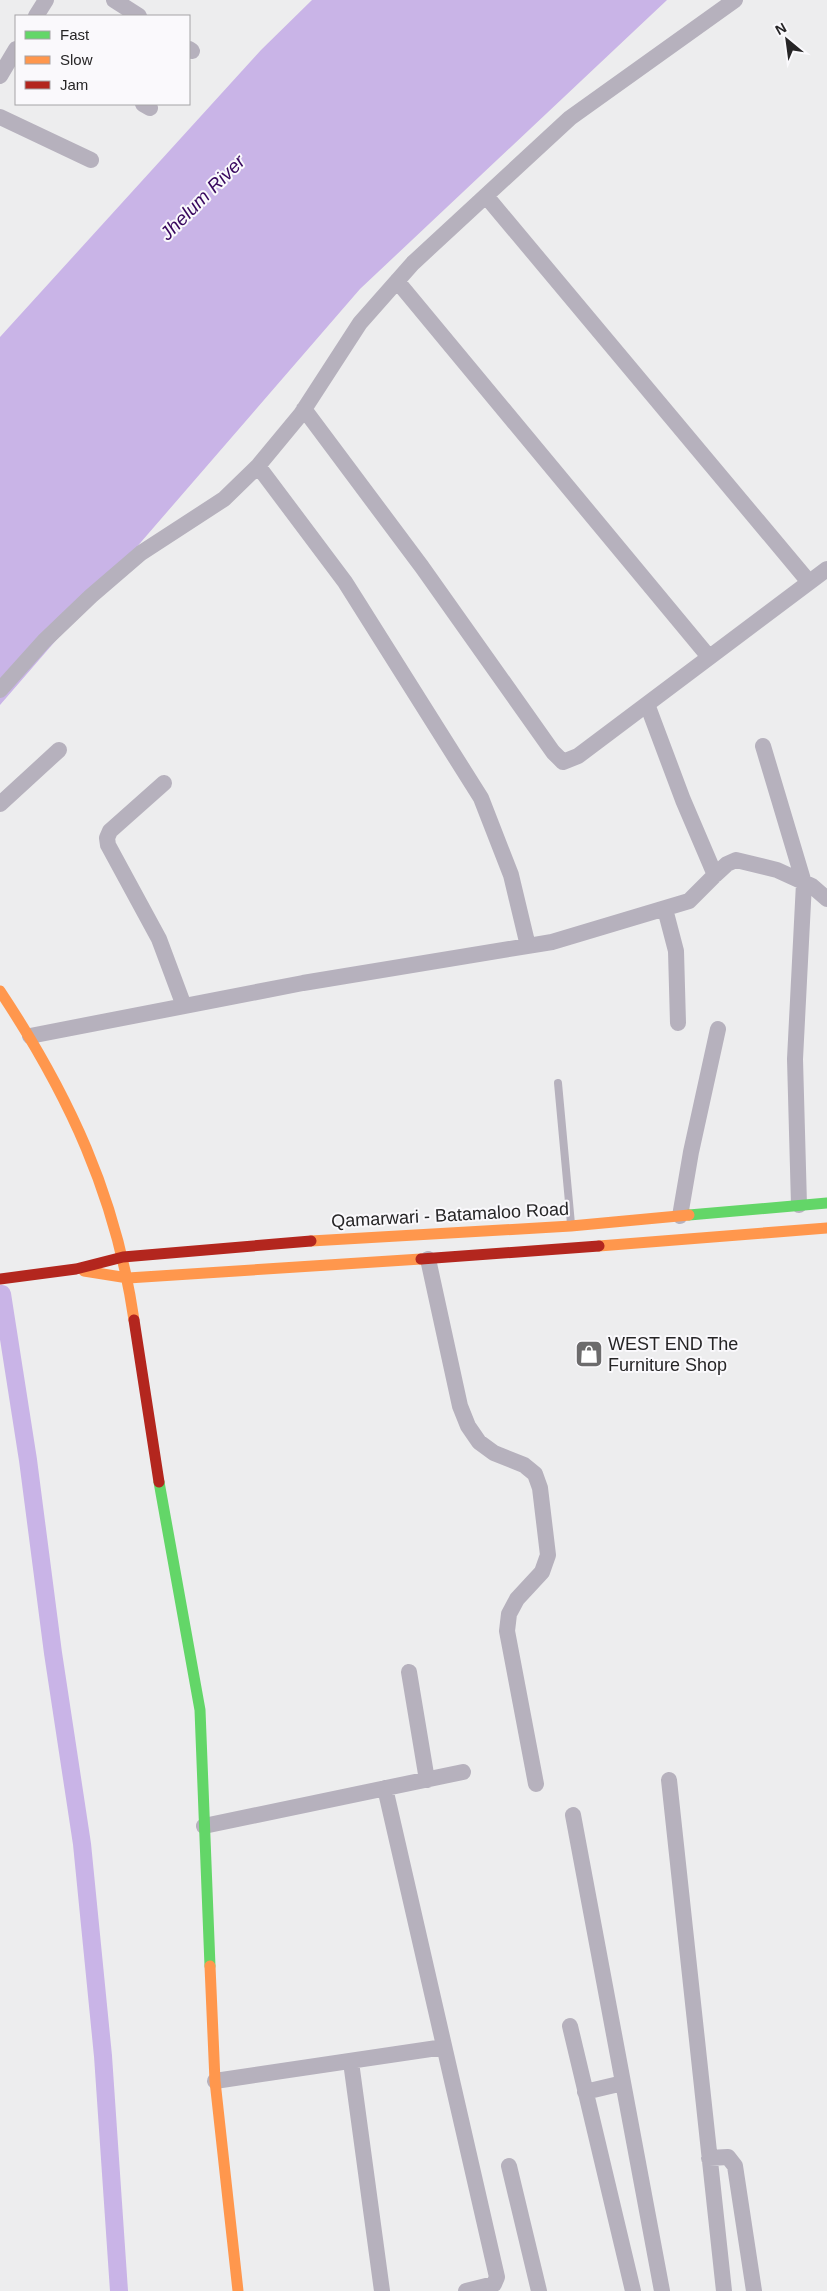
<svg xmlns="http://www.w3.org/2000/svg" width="827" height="2291" font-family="Arial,sans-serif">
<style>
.water{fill:#c9b4e7}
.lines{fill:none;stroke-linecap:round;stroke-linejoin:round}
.canal{stroke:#c9b4e7;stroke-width:18}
.lane{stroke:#b6b1bd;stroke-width:8}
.street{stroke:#b6b1bd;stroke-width:16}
.fast{stroke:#63d668;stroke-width:11}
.slow{stroke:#ff974d;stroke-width:11}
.jam{stroke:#b3261e;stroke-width:11}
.labels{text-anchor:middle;stroke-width:4;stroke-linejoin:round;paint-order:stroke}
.street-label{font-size:18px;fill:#262526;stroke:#faf9fc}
.poi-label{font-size:18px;fill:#262526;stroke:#faf9fc;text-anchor:start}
.water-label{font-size:19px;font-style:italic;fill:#38075e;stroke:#faf9fc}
</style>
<rect width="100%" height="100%" fill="#ededee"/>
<!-- water -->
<path class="water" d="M312,0H667L360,289L0,705V337L261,50Z"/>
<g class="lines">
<!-- canal -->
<path class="canal" d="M2,1294L28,1460L53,1653L82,1844L103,2056L119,2291"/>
<!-- lane -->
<path class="lane" d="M558,1083L571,1224"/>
<!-- street -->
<path class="street" d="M114,0L139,16
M36,16L46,0
M189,49L192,51
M0,76L16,49
M143,104L150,108
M0,117L91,160
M486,196L809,582
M397,281L709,657
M304,409L422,567L553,752L563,762L578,756L827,569
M258,466L345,582L481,798L511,875L528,946
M0,690L44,641L91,596L141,553L224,499L258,466L301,414L360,323L413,263L570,118L735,0
M647,704L683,800L715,875
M763,746L804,883L795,1059L799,1205
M164,783L110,831L107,838L108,845L159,939L184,1006
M0,804L59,750
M665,909L676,951L678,1023
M30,1036L303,983L552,942L689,901L715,875L727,864L736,860L777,870L812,886L827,899
M680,1216L691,1152L718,1029
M428,1259L460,1406L468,1426L479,1442L494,1453L524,1465L535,1474L540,1488L548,1555L542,1572L517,1599L509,1614L507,1631L536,1784
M409,1672L427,1780
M669,1780L724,2291
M385,1788L497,2277L494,2284L466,2291
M573,1815L662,2291
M204,1826L463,1772
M570,2026L633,2291
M351,2062L382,2291
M215,2081L444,2047
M585,2092L623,2083
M709,2158L728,2157L735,2166L754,2291
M509,2166L539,2291"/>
<!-- fast -->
<path class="fast" d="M689,1215L827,1203
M159,1482L200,1710L210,1966"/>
<!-- slow -->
<path class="slow" d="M0,991C69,1095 116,1196 134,1320
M311,1241L571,1226L689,1215
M599,1246L827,1228
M84,1271L128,1278L421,1259
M210,1966L215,2081L238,2291"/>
<!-- jam -->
<path class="jam" d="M421,1259L599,1246
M0,1279L76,1269L123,1257L311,1241
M134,1320L159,1482"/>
</g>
<!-- icons -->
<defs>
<g id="shop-square" transform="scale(1.4375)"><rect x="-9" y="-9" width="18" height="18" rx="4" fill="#6c6b6c" stroke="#faf9fc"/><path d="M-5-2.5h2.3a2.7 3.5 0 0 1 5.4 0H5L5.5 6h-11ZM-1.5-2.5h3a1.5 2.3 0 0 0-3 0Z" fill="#fff"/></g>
</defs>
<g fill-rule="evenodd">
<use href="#shop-square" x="589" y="1354"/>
</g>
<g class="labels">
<!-- street labels -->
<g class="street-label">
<text transform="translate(450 1215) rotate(-3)" y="6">Qamarwari - Batamaloo Road</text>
</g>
<!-- poi labels -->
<g class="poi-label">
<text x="608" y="1350">WEST END The<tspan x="608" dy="21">Furniture Shop</tspan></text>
</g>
<!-- water labels -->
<g class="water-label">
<text transform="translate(202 197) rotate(-45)" y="7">Jhelum River</text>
</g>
</g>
<!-- legend -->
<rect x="15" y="15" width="175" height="90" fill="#faf9fc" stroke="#a5a4a6"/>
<rect x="25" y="31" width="25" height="8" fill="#63d668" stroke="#a5a4a6"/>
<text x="60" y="40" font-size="15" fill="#262526">Fast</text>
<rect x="25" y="56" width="25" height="8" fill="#ff974d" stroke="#a5a4a6"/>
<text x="60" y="65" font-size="15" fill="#262526">Slow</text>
<rect x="25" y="81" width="25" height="8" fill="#b3261e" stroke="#a5a4a6"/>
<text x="60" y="90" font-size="15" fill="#262526">Jam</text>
<!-- north arrow -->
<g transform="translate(787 40) rotate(331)" stroke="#faf9fc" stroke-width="4" paint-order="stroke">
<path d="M0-4L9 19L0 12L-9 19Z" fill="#262526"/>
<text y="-8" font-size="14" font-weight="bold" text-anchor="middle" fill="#262526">N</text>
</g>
</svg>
